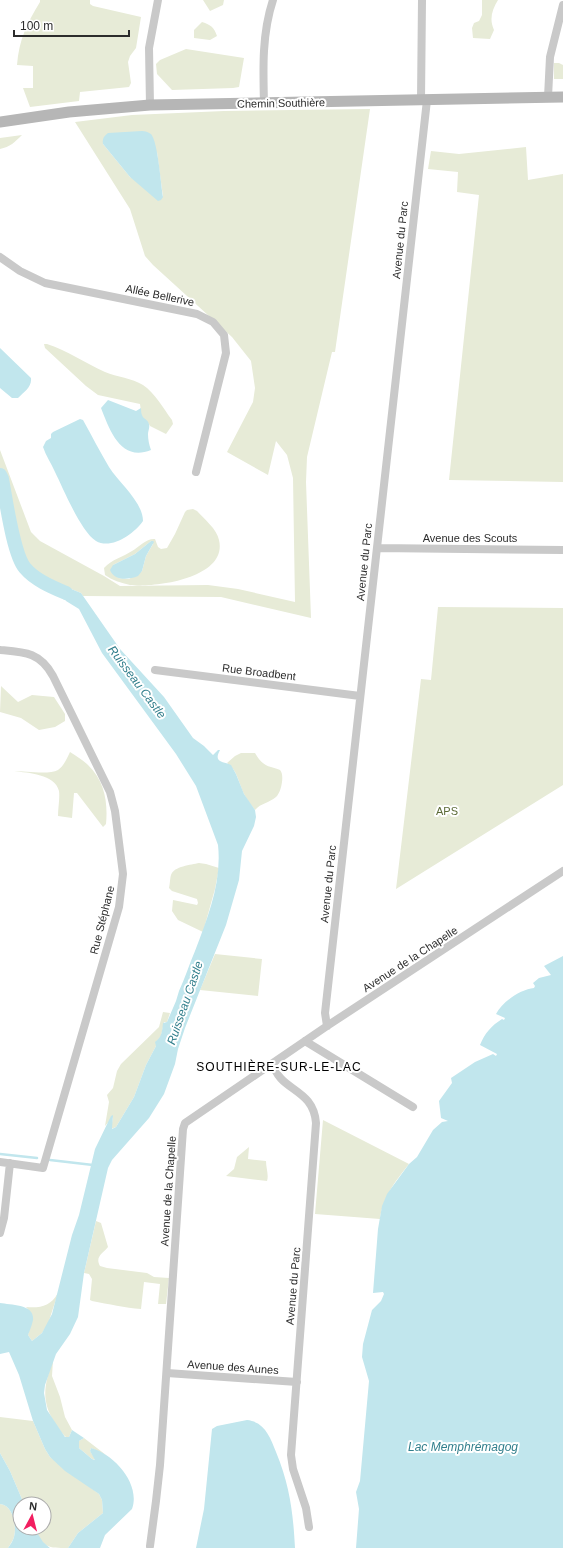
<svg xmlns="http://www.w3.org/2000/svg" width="563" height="1548" font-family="Arial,sans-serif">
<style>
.green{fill:#e7ebd7;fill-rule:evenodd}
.water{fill:#c1e6ed}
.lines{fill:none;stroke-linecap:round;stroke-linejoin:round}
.stream{stroke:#c1e6ed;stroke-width:2.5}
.river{stroke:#c1e6ed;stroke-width:14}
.street{stroke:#c9c9c9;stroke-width:8}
.secondary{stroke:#b6b6b6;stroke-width:11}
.labels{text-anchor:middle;stroke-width:4;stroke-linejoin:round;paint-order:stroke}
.street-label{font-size:11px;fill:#2c2c2c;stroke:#fff}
.park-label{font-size:11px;fill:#5b6a36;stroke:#fff}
.water-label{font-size:12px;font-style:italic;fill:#327f8c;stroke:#fff}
.neighbourhood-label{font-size:12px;letter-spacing:1px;fill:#000;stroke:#fff}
</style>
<rect width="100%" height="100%" fill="#fff"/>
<!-- green -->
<path class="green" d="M40,0H90V4L93,6L141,17L136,48L130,56L128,62L131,83L129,87L80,92L79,101L30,107L23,88H33V66L17,65C19,40 27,23 40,2Z
M203,0H224L223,5L210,11Z
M482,0H498C492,10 489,19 494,30L490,39L473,38L472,28L474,23L479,21L482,15Z
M202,22C211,25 214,27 217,36L210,40L194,38V30Z
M186,49L244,58L239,87L233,88L172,90L157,74L156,64L160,60Z
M554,63H559L563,65V79H554Z
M370,109L335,352H332L307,457L306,482L311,618L221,597L83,596L81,593L54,582L49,586C41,582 29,574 24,567C12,550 7,501 2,479L0,475V450L31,532L40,541L104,576L120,586L208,585L238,589L295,602L293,478L287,455L276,441L268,475L227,452L253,402L255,388L251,361L232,337L153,265L145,256L130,209L75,122L132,115L224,111ZM103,141L157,152L163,197L130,177L103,144Z
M22,135C15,142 10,147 0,149V138Z
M526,147L528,180L563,174V482L449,480L479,195L457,192L458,172L428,169L431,151L459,154Z
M44,344H47C68,351 85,363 105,372C117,377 132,378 143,385C155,393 163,408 172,420L173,424L166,434L150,426C148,421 143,420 141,415C140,412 141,408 140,404L98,395L86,386L45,348Z
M193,509L197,511C204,519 217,529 219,540C228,578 156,588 130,585C121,583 112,580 105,575L104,568C112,559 123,557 132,551C139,547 147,538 155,539L158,547L161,549L167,548L175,534L185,512L187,510ZM151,541L153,544L146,556L142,571L129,579L118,578L113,565L135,554Z
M438,607L563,608V785L396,889L421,679L431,680Z
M1,686L18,702L32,695L54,697L65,714V721L55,727L39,730L21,718L0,712Z
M70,752C76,756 83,760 88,765C105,781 108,803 106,824L103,827L77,793H74L72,818L58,816C58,808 60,798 59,791C55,774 28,773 14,771C25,771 49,775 58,770C64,766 67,758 70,752Z
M241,753H255C259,760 263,765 271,767C274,768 278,769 280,770C285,775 281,793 276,797C269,803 261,803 255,810C251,805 247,800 244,794C239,784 237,769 227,763L235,756Z
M199,863L206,864L219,868L215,889L203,932L178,920L172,911L173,900L197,905L198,903L197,899L172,891L169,888C170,884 170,878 171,875C174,866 191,865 199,863Z
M215,954L262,959L258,996L200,990Z
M163,1012L170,1013L167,1022H164L161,1036L157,1041L156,1046L146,1065L134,1097L116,1127L111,1129L113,1117L105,1126L109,1102L107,1095L113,1088L117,1071L121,1064L159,1027Z
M323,1120L409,1164C395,1182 383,1196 380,1219L315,1214Z
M249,1147L248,1159L266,1161C266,1168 269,1175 267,1181L226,1176L234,1169L237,1157Z
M96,1221L101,1223L108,1247C102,1254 95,1257 100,1266L107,1268L147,1273L154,1277L169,1278L166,1304H158L160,1284L144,1282L141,1309C125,1308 109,1304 92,1301L90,1300L92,1279L89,1274L84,1273Z
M58,1293L48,1324L42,1333L32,1341L28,1335C31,1322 36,1318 26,1307C40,1308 50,1307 58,1293Z
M53,1360L52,1376L60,1397L65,1417L72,1430L69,1437L67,1438C63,1435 60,1430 57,1426C40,1402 44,1385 53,1360Z
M0,1417L33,1421L45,1449L50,1457L99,1494L102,1500L103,1513L78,1533L68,1548C48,1548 43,1548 34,1528H44V1504H24L10,1471L0,1453Z
M84,1438L106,1455L91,1448L90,1451L96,1460L92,1459L79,1448V1441Z
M0,1504C13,1505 17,1526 14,1537C13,1541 10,1544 8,1548H0Z"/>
<!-- water -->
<path class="water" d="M142,131C145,131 148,132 151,134C158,142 161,185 163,197L161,200L158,201L130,177L103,144C102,139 104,136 108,133Z
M0,348L31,378C32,387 24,392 18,398H12L0,388Z
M108,400L136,411L141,408C141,421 147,417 149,424C150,428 148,431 148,434C148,439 149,445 151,450C121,462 110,431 101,408Z
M80,419L83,420C92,436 100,452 109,467C119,483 143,502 143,521C134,534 111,550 96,541C81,532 63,488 55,472C51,463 46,456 43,447L46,441L51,438V434L53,432Z
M151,541H153L154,542L146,556L142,571L138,576C128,580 114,581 110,570L113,565L135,554Z
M54,582L81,593L120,649L164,697L193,738L204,746L213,755L218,750H220C213,763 223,761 231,765L236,774L244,794L255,810L256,817L254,826L242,851L239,880L226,925L185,1028L178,1049L175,1064L164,1094L149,1118L112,1160L108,1168L84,1273L78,1317L70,1334L56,1354L45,1385L44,1393L47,1410L65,1437H69L72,1430L84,1438L79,1441V1448L92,1459L95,1460L90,1451L91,1448C114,1454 141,1484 132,1509L105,1535L100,1548H68L78,1533L103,1513L102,1500L99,1494L65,1471L50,1457L45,1449L33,1421L19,1375L9,1352L0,1354V1303C11,1305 35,1304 33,1320C32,1325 30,1330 28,1335L32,1341L42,1333L52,1314L72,1235L79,1215L95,1149L111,1116L113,1115L112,1129L116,1127L134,1097L146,1065L156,1046L155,1042C162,1037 162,1031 163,1023L167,1022L176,1001L179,991C185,978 189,965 195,951C208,917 222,882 218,845L196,786L176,754L102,653L79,609L66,601L62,596L50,592L49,586Z
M563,956V1548H356L359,1509L356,1492L360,1481L369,1381L362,1357L363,1344L372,1310L381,1301L384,1294L383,1292L373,1293L378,1229L382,1206L387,1194L409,1164L417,1157L433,1130L442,1122L448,1121L441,1118L439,1101L452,1083L451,1078L475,1062L493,1054L496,1056L497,1054L480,1045C485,1033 491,1026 502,1019L504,1020L505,1018L496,1014C502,1002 521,989 534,988L535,986L533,983L539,978L551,975L544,966Z
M247,1420C265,1422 270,1437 276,1452C290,1486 293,1512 295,1548H196L204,1509L212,1429L217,1426Z
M0,1453L10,1471L24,1504H20V1528H34L43,1542L50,1548H8C10,1545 13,1541 14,1537C17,1526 13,1505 0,1504Z"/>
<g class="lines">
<!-- stream -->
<path class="stream" d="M0,1154L37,1158
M50,1160L93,1165"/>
<!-- river -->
<path class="river" d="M0,475L2,479C6,499 13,554 25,568C35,580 52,587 66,593"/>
<!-- street -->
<path class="street" d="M548,97L550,57L563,5
M421,100L422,0
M264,103C263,68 262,33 273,0
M150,105L149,48L158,0
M0,257L20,271L45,283L197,314L213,322L224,335L226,353L196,472
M377,548L563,550
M0,650C24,652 40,652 53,676L110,792L115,811L123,874L119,907L43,1168L0,1162
M155,670L360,696
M327,1026L325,1013L427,100
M305,1041L413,1107
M273,1063C279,1092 313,1087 316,1123L291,1455L293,1469L306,1508L309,1527
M0,1233L4,1218L10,1163
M167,1373L297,1382
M150,1546L156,1501L160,1465L183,1129L185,1123L327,1026L563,871"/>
<!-- secondary -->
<path class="secondary" d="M0,122L69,112L150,105L563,97"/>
</g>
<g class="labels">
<!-- street labels -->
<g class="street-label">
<text transform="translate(281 103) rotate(-1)" y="4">Chemin Southière</text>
<text transform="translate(400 240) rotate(-84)" y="4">Avenue du Parc</text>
<text transform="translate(160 295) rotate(12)" y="4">Allée Bellerive</text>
<text x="470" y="542">Avenue des Scouts</text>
<text transform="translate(364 562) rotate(-84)" y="4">Avenue du Parc</text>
<text transform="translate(259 672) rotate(7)" y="4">Rue Broadbent</text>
<text transform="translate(328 884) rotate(-84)" y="4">Avenue du Parc</text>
<text transform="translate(102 920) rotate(-76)" y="4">Rue Stéphane</text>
<text transform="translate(410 959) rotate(-33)" y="4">Avenue de la Chapelle</text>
<text transform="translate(168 1191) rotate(-86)" y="4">Avenue de la Chapelle</text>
<text transform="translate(293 1286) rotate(-85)" y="4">Avenue du Parc</text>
<text transform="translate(233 1367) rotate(4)" y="4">Avenue des Aunes</text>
</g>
<!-- park labels -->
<g class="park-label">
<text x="447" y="815">APS</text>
</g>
<!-- water labels -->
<g class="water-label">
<text transform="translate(137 682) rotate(53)" y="4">Ruisseau Castle</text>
<text transform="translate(185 1003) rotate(-71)" y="4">Ruisseau Castle</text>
<text x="463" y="1451">Lac Memphrémagog</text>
</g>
<!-- neighbourhood labels -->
<g class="neighbourhood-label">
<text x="279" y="1071">SOUTHIÈRE-SUR-LE-LAC</text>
</g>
</g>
<!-- north arrow -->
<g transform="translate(32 1516) rotate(7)"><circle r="19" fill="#ffffff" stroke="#ababab"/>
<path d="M0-3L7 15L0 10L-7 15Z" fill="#f21e60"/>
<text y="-6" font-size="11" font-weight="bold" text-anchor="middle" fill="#2c2c2c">N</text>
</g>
<!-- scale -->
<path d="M14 30v6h115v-6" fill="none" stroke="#2c2c2c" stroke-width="2"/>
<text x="20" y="30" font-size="12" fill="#2c2c2c" stroke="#ffffff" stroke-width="3" paint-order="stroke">100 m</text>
</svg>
